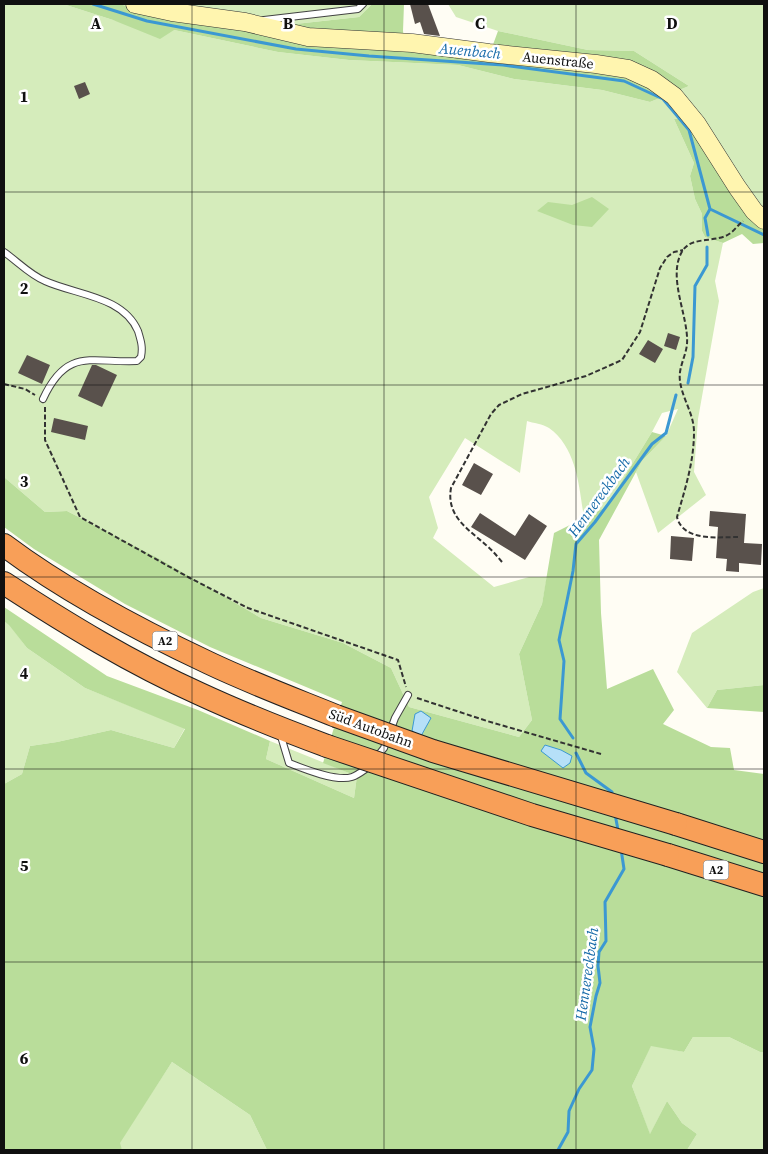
<svg xmlns="http://www.w3.org/2000/svg" width="768" height="1154" font-family="'Source Serif 4',serif">
<style>
.green{fill:#d5ecbb}
.forest{fill:#b9dd9a}
.water{fill:#b6e0f8;stroke:#3b98d2}
.lines{fill:none;stroke-linecap:round;stroke-linejoin:round}
.stream{stroke:#3b98d2;stroke-width:3}
.building{fill:#59514c}
.lane-casing{stroke:#434343;stroke-width:8}
.secondary-casing{stroke:#323232;stroke-width:19}
.highway-casing{stroke:#212121;stroke-width:24}
.path{stroke:#323232;stroke-width:2;stroke-dasharray:5 2.5;stroke-linecap:butt}
.lane{stroke:#fff;stroke-width:6}
.secondary{stroke:#fff5af;stroke-width:18}
.highway{stroke:#f89f58;stroke-width:22}
.highway-bridge-casing{stroke:#212121;stroke-width:24;stroke-linecap:butt}
.highway-bridge{stroke:#f89f58;stroke-width:22}
.grid{fill:none;stroke:#101010;stroke-width:1;stroke-opacity:0.55}
.labels{text-anchor:middle;stroke-width:5;stroke-linejoin:round;paint-order:stroke}
.shield{fill:#fff;stroke:#585858;stroke-width:1}
.shield-label{font-size:12px;font-weight:bold;fill:#101010}
.street-label{font-size:14px;fill:#101010;stroke:#fff}
.water-label{font-size:15px;font-style:italic;fill:#1469a8;stroke:#fff}
.grid-label{font-size:16px;text-anchor:middle;font-weight:bold;fill:#101010;stroke:#fff;stroke-width:5;stroke-linejoin:round;paint-order:stroke}
</style>
<rect width="100%" height="100%" fill="#fffdf4"/>
<!-- green -->
<path class="green" d="M4,4H63L113,20L174,30L278,52L349,60L458,65L514,79L602,90L650,102L689,86L634,51L588,50L498,31L456,17L448,4H764V225L687,119H674L694,163L690,176L695,199L702,214V231L705,237L723,243L715,281L719,301L698,419L694,472L706,495L658,533L636,472L642,461L666,436L678,409L662,413L652,432L606,507L584,518C579,487 577,448 549,428C543,424 533,423 527,421L520,473L465,438L429,497L438,528L433,538L494,587L529,577H547L542,604L519,654L532,720L519,737L409,707L391,668L343,643L261,618L160,559L67,511L45,512L4,477Z
M119,4H372L359,17L277,26L264,34L188,22Z
M764,588V685L717,690L707,708L677,672L692,633L753,592Z
M4,621L9,624L27,648L85,688L185,728L174,748L111,730L57,742L30,746L22,774L4,784Z
M270,741L357,776L354,798L266,759Z
M693,1037H729L760,1052H764V1150H687L697,1134L682,1123L667,1101L650,1135L632,1086L651,1045L684,1052Z
M172,1062L250,1115L267,1150H122L119,1143Z"/>
<!-- forest -->
<path class="forest" d="M63,4H119L188,22L264,34L277,26L359,17L372,4H404L403,31L406,49L487,61L498,31L588,50L634,51L689,86L650,102L602,90L514,79L458,65L349,60L278,52L174,30L160,39L113,20Z
M674,119H687L764,225V243L753,244L742,234L723,243L705,237L702,231V214L695,199L690,176L694,163Z
M592,197L609,209L592,227L573,225L537,211L548,202L572,205Z
M652,432L666,436L642,461L599,540L601,613L607,689L653,669L674,710L663,724L711,747L730,748L734,770L764,774V1052H760L729,1037H693L684,1052L651,1046L632,1086L650,1134L667,1101L682,1123L697,1134L687,1150H267L250,1115L172,1062L120,1143L122,1150H4V784L22,774L30,746L57,742L111,730L174,748L185,729L85,688L27,648L9,625L4,621V607L107,676L198,710L270,741L266,759L354,798L357,776L323,763L342,702L210,647L125,604L34,549L4,527V477L45,512L67,511L160,559L261,618L343,643L391,668L409,707L519,737L532,720L519,654L542,604L554,533L606,507Z
M764,685V712L707,708L717,690Z"/>
<!-- water -->
<path class="water" d="M421,711L431,718L421,736L412,731L415,714Z
M545,745L561,750L572,756L570,763L563,768L541,751Z"/>
<g class="lines">
<!-- stream -->
<path class="stream" d="M93,4L147,21L296,49L369,56L503,65L624,81L663,99L689,130L710,209L764,235
M708,235L705,218L710,209
M688,383L693,357L695,286L707,265V247
M573,738L560,719L564,661L559,640L573,571L576,544L595,522L652,444L666,433L676,395
M576,753L586,773L612,792V796
M615,814L618,830
M558,1150L568,1132L569,1111L579,1089L592,1070L594,1049L590,1027L596,996L600,983L598,966L599,952L606,941L605,902L624,869L621,849"/>
</g>
<!-- building -->
<path class="building" d="M410,4H428L440,36L424,34L420,22L415,24Z
M85,82L90,94L79,99L74,86Z
M668,333L680,337L676,350L664,346Z
M648,340L663,349L655,363L639,354Z
M27,355L50,365L42,384L18,373Z
M92,365H96L117,375L102,407L78,396Z
M54,418L88,426L85,440L51,432Z
M474,463L493,474L481,495L462,485Z
M710,511L746,514L744,543L762,544L761,565L739,563V572L726,571L727,559L716,558L718,527L709,526Z
M480,513L515,536L529,514L547,526L525,560L471,527Z
M671,536L694,538L692,561L670,559Z"/>
<g class="lines">
<!-- lane casing -->
<g class="lane-casing">
<path id="lane" d="M264,20L358,9L363,4
M4,252C17,261 30,275 45,281C76,295 123,296 138,331C141,341 143,347 141,357L137,361C91,363 67,347 43,399
M280,733L289,763C304,769 336,782 352,777C358,775 364,770 370,766
M376,758L384,748L395,718L408,695"/>
</g>
<!-- secondary casing -->
<g class="secondary-casing">
<path id="secondary" d="M135,4L172,12L245,22L308,37L412,43L489,53L596,64L628,69L652,80L674,96L697,124L737,187L754,211L764,220"/>
</g>
<!-- highway casing -->
<g class="highway-casing">
<path id="highway" d="M4,545C64,590 141,631 209,663C251,683 294,699 336,716
M4,583C67,624 131,663 200,694C241,713 284,730 327,746
M676,824L764,852
M668,855L764,885"/>
</g>
<!-- path -->
<path class="path" d="M4,384L25,389L35,395
M45,407V440L80,517L188,577L248,608L398,660L406,687
M738,537C719,537 683,542 677,517C685,489 694,462 694,432C694,414 682,398 680,381C678,368 686,356 687,344C689,316 666,276 683,250C693,236 716,243 729,234C734,231 738,225 743,221
M502,562C497,556 492,550 486,545C468,529 446,516 451,488L491,414L499,405L522,394L586,376L622,360L640,332L660,268L667,257L674,252L683,250
M417,698L487,721L601,754"/>
<!-- lane -->
<use href="#lane" class="lane"/>
<!-- secondary -->
<use href="#secondary" class="secondary"/>
<!-- highway -->
<use href="#highway" class="highway"/>
<!-- highway-bridge casing -->
<g class="highway-bridge-casing">
<path id="highway-bridge" d="M336,716L433,751L676,824
M327,746L532,815L668,855"/>
</g>
<!-- highway-bridge -->
<use href="#highway-bridge" class="highway-bridge"/>
</g>
<!-- grid -->
<path class="grid" d="M192,4V1150M384,4V1150M576,4V1150M4,192H764M4,385H764M4,577H764M4,769H764M4,962H764"/>
<g class="labels">
<!-- shield labels -->
<g class="shield">
<rect x="152.5" y="631.5" width="25" height="19" rx="4"/>
<rect x="703.5" y="860.5" width="25" height="19" rx="4"/>
</g>
<g class="shield-label">
<text x="165" y="645">A2</text>
<text x="716" y="874">A2</text>
</g>
<!-- street labels -->
<g class="street-label">
<text transform="translate(558 60) rotate(6)" y="5">Auenstraße</text>
<text transform="translate(371 728) rotate(20)" y="5">Süd Autobahn</text>
</g>
<!-- water labels -->
<g class="water-label">
<text transform="translate(470 51) rotate(5)" y="5">Auenbach</text>
<text transform="translate(599 497) rotate(-54)" y="5">Hennereckbach</text>
<text transform="translate(587 974) rotate(-82)" y="5">Hennereckbach</text>
</g>
</g>
<g class="grid-label">
<text x="96" y="29">A</text>
<text x="288" y="29">B</text>
<text x="480" y="29">C</text>
<text x="672" y="29">D</text>
<text x="24" y="102">1</text>
<text x="24" y="294">2</text>
<text x="24" y="487">3</text>
<text x="24" y="679">4</text>
<text x="24" y="871">5</text>
<text x="24" y="1064">6</text>
</g>
<!-- border -->
<rect width="768" height="1154" fill="none" stroke="#101010" stroke-width="10"/>
</svg>
